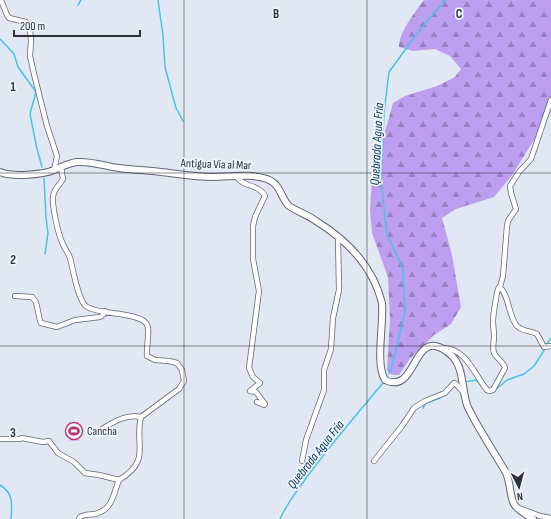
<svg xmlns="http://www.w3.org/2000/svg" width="551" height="519" font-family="'Sofia Sans Condensed',sans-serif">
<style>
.green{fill:#dbc9fc}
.forest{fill:url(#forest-firs)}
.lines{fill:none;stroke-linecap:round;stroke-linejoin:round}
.stream{stroke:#47c3ec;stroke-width:1.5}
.street-casing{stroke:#616671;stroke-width:6}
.secondary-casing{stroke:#616671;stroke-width:8}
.street{stroke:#fff;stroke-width:4.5}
.secondary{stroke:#fff;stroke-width:6}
.grid{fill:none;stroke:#2f3136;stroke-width:1;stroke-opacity:0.55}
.labels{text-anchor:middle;stroke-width:3.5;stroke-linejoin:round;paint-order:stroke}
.street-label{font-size:12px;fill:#2f3136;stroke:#eff5ff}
.poi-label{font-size:12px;fill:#2f3136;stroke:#eff5ff;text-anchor:start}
.water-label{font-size:13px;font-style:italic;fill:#003849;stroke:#eff5ff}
.grid-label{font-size:13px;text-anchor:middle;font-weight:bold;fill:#2f3136;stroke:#eff5ff;stroke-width:3.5;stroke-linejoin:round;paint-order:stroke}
</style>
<defs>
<pattern id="forest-firs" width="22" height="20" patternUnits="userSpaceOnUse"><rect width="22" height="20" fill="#bd9ef1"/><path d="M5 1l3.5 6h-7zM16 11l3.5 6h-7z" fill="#9a81c4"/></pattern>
</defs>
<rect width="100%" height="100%" fill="#e1e8f4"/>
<!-- green -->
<path class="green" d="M68,422H79L80,441H69Z"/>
<!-- forest -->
<path class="forest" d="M424,0H551V112L513,174L494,197L456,209L442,218L452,255L461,307L451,324L434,335L409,360L399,375H393L387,371L390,319L388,277L372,233L370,210L372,178L376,154L387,125L393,103L405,96L437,86L455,77L461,69L450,56L435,49L413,51L399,47C399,32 415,12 424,0Z"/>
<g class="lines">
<!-- stream -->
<path class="stream" d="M158,0L163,35L165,67L176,108L183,121
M78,5L81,0
M0,39L14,54L18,67L36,92L30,114L37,149L42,167
M44,178L46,218L48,233L45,254
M546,345L551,338
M389,374L394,358L405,312L403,269L387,234L381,181L384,113L389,72L416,35L445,0
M465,382L476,380L486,391
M494,391L507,380L524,374L534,366L545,349
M445,395L455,386
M423,408L426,403L440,398
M0,485C14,494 12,504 11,519
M280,519C287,503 297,491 307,477C330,445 357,414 383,383"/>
<!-- street casing -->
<g class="street-casing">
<path id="street" d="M1,0L7,15L9,18L26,22L30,29L31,41L30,56L34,74L47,126L57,156L54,171
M61,167L63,179C60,185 54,188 53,197C52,206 58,233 62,242C64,248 68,252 70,258C73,268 78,302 87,307C101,315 136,312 146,323C151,328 146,347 147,356L155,360L169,361L177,363L182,370L184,381L179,389L141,417C134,445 152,460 119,480C113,494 113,510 95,514C90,515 85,514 80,517L79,519
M236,176C242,187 259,184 265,196L255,217L253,226V259L259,291L249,368L253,377L260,383L250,391L256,392L265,404L264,405L257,402
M500,287L503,276L507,226L508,221L516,209L511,193L510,186L519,172L531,159L551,100
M15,296L32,297L36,302L40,321L41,323L57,327L75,320L100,317L103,315L105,311
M441,348C466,347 474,374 487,390L489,391L493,390L505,368C503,361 497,359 494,353C492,347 494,342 494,337C494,331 493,326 493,321C493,316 497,289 499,287C509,293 508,316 517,326C523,332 530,330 537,334L544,347L551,346
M102,429C115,421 126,414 141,417
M0,439H20L22,438L43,442L49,441L58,453L74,462L85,473L99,475L119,480
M302,461L306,440L324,390V370L331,349L333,318L339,290L338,237
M374,461L402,426L414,408L425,401L445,393L454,383L456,384L464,393
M519,508L540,516L551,518"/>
</g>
<!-- secondary casing -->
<g class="secondary-casing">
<path id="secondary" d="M0,172C12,177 42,175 54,170C62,167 68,163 77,162C91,161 105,166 119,168C133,170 147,170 161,172C178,174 196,177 213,177C231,177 250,173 267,179C281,184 280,197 289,206C298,212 308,215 316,221C347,240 373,267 382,303C384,323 375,364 385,380C417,395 412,331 443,349C466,362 460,384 467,405C469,410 472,415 474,419C484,437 495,454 505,471C511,481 509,494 514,504C517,510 527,515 533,519"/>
</g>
<!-- street -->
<use href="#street" class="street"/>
<!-- secondary -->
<use href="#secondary" class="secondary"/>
</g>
<!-- grid -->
<path class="grid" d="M184,0V519M367,0V519M0,173H551M0,346H551"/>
<!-- icons -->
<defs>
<g id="stadium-ring" transform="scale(0.9)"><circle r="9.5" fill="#eff5ff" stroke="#ba306c" stroke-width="1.5"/><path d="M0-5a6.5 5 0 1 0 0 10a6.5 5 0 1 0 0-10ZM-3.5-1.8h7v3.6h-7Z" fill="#ba306c"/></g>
</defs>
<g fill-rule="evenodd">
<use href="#stadium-ring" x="74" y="431"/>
</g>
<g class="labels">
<!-- street labels -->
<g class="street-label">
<text transform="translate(216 164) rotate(2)" y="4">Antigua Vía al Mar</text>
</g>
<!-- poi labels -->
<g class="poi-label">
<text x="87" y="435">Cancha</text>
</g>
<!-- water labels -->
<g class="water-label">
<text transform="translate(376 144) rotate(-87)" y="5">Quebrada Agua Fría</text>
<text transform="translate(315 454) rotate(-52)" y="5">Quebrada Agua Fría</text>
</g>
</g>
<g class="grid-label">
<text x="276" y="18">B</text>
<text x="459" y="18">C</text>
<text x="13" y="91">1</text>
<text x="13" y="264">2</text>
<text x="13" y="437">3</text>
</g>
<!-- north arrow -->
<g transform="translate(519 487) rotate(174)" stroke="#eff5ff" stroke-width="3" paint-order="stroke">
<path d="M0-3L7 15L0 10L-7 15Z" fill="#2f3136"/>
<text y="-6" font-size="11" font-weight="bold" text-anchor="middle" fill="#2f3136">N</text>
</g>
<!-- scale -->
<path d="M14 30v6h126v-6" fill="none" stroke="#2f3136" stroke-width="2"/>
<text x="20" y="30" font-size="12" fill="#2f3136" stroke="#eff5ff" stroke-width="3" paint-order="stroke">200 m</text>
</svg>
